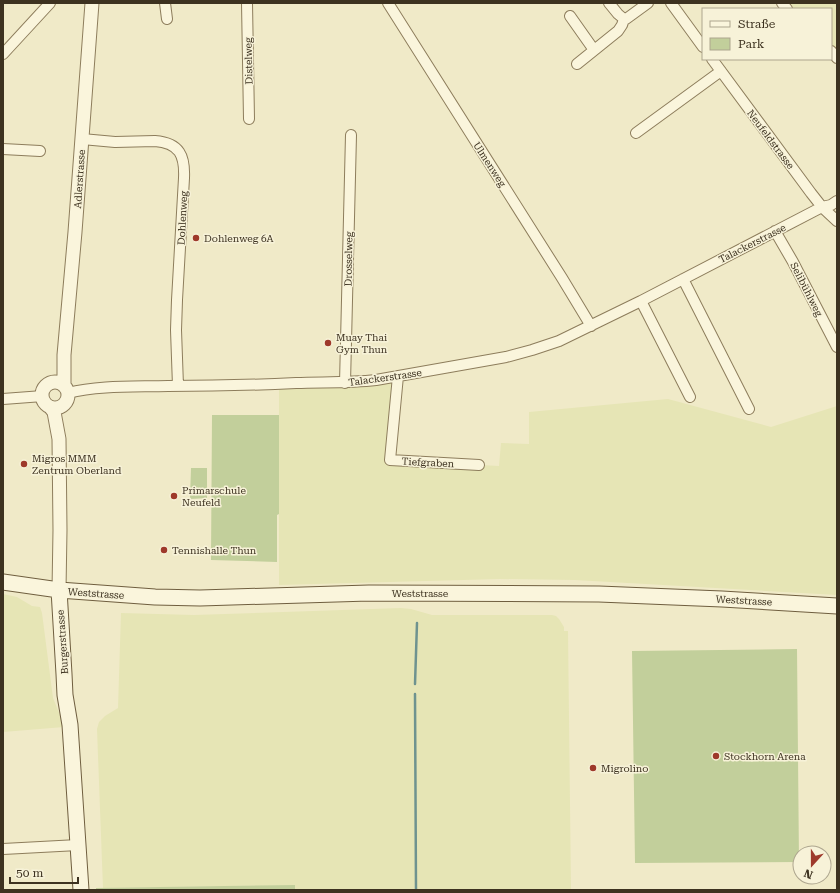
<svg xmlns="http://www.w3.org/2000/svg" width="840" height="893" font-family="'Roboto Serif',serif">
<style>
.farmland{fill:#e6e5b5}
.green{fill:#c2cf9b}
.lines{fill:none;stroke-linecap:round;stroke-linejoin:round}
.stream{stroke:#6f938f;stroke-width:2.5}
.minor-casing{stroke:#8d7d5c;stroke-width:12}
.tertiary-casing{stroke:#8d7d5c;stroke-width:15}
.secondary-casing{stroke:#6f5e3f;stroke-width:17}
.minor{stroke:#faf5dc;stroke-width:10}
.tertiary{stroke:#faf5dc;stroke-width:13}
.secondary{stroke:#faf5dc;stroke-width:15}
.poi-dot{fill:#9e392a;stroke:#f7f2d8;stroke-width:1.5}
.labels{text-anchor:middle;stroke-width:3;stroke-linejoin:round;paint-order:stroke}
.street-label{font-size:10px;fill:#3d3220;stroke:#f7f2d8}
.poi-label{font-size:10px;fill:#3d3220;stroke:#f7f2d8;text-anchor:start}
</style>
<rect width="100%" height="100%" fill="#f0eac8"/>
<!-- farmland -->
<path class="farmland" d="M782,3H837V58L831,51V9H787Z
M398,376L390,460L499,466L501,443L529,444V412L668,399L771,427L837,406V595L575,580L500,579L279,585V384Z
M3,594L17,597L32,606L40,607L42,613L53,698L62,720L64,727L3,732Z
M401,608L411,609L432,615H552L556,616L559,619L564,627V631H568L571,890H295L294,885L103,888L97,729L99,722L105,716L118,708L121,613L194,615Z"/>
<!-- green -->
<path class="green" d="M212,415H279V514L277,515V562L211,560Z
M191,468H207V498L190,499Z
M797,649L799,862L635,863L632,651Z
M295,885V890H96V888Z"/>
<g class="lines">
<!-- stream -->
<path class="stream" d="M415,684L417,623
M415,694L416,890"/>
<!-- minor casing -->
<g class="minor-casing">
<path id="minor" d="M165,3L167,19
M247,3L249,119
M388,3L562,278L591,326
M609,3L618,14L624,19
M671,3L703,47
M782,3L787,9
M570,16L594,50
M831,51L837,58
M3,54L50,3
M712,59L811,193L822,207L837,221
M577,64L618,31L622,25L624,19H626L648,3
M636,133L721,71
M82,139L115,142L155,141C180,143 185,156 184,178L177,300L176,330L178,386
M3,149L40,151
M775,231L793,262L837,347
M683,279L749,409
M641,301L690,397
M398,376L390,460L479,465
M345,383L351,135
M68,393C99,385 136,387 168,386C211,386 254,385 296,383C323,382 349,383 376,380L506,357L532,350L559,341L641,301L822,207L831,205L837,201
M3,399L43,396
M3,849L78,845"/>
</g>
<!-- tertiary casing -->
<g class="tertiary-casing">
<path id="tertiary" d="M42 395a13 13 0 1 1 26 0a13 13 0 1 1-26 0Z
M64,386V355L75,232L92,3
M50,407L54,412L59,439L60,530L59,590"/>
</g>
<!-- secondary casing -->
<g class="secondary-casing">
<path id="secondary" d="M3,582L59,590L155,597L200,598L369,593L599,594L722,599L837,606
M59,590L64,674L65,695L70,725L81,890"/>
</g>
<!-- minor -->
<use href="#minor" class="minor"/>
<!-- tertiary -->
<use href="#tertiary" class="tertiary"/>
<!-- secondary -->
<use href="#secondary" class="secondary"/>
</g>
<!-- markers -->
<g class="poi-dot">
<circle cx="196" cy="238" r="4"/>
<circle cx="328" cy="343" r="4"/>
<circle cx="24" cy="464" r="4"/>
<circle cx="174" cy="496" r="4"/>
<circle cx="164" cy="550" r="4"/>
<circle cx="716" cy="756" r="4"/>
<circle cx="593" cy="768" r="4"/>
</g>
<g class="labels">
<!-- street labels -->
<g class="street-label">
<text transform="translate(248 61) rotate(-91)" y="4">Distelweg</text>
<text transform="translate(771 139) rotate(53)" y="4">Neufeldstrasse</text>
<text transform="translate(490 164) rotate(57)" y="4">Ulmenweg</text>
<text transform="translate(79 179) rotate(-86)" y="4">Adlerstrasse</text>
<text transform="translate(182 218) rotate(-87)" y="4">Dohlenweg</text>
<text transform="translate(752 243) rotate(-27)" y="4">Talackerstrasse</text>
<text transform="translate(348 259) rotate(-89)" y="4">Drosselweg</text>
<text transform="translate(807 289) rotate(63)" y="4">Selibühlweg</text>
<text transform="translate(385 377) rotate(-8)" y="4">Talackerstrasse</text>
<text transform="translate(428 462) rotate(3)" y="4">Tiefgraben</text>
<text transform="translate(96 593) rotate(4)" y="4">Weststrasse</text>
<text x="420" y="597">Weststrasse</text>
<text transform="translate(744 600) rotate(3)" y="4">Weststrasse</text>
<text transform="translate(62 642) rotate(-94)" y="4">Burgerstrasse</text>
</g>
<!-- poi labels -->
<g class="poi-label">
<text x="204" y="242">Dohlenweg 6A</text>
<text x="336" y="341">Muay Thai<tspan x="336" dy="12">Gym Thun</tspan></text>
<text x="32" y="462">Migros MMM<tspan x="32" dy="12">Zentrum Oberland</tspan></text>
<text x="182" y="494">Primarschule<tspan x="182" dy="12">Neufeld</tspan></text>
<text x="172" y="554">Tennishalle Thun</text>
<text x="724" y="760">Stockhorn Arena</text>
<text x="601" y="772">Migrolino</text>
</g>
</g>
<!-- border -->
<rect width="840" height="893" fill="none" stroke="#3d3220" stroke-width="8"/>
<!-- legend -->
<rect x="702" y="8" width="130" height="52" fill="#f7f2d8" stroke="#ada58e"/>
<rect x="710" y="21" width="20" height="6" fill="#faf5dc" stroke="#ada58e"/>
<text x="738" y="28" font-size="12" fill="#3d3220">Straße</text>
<rect x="710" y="38" width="20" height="12" fill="#c2cf9b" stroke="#ada58e"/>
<text x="738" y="48" font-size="12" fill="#3d3220">Park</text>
<!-- north arrow -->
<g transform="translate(812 865) rotate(201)"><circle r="19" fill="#f7f2d8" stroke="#ada58e"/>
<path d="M0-3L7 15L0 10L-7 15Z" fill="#9e392a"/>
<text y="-6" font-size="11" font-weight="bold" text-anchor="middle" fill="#3d3220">N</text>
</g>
<!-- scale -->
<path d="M10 877v6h68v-6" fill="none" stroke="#3d3220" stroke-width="2"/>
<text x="16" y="877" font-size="12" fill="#3d3220" stroke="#f7f2d8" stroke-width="3" paint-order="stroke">50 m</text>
</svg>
